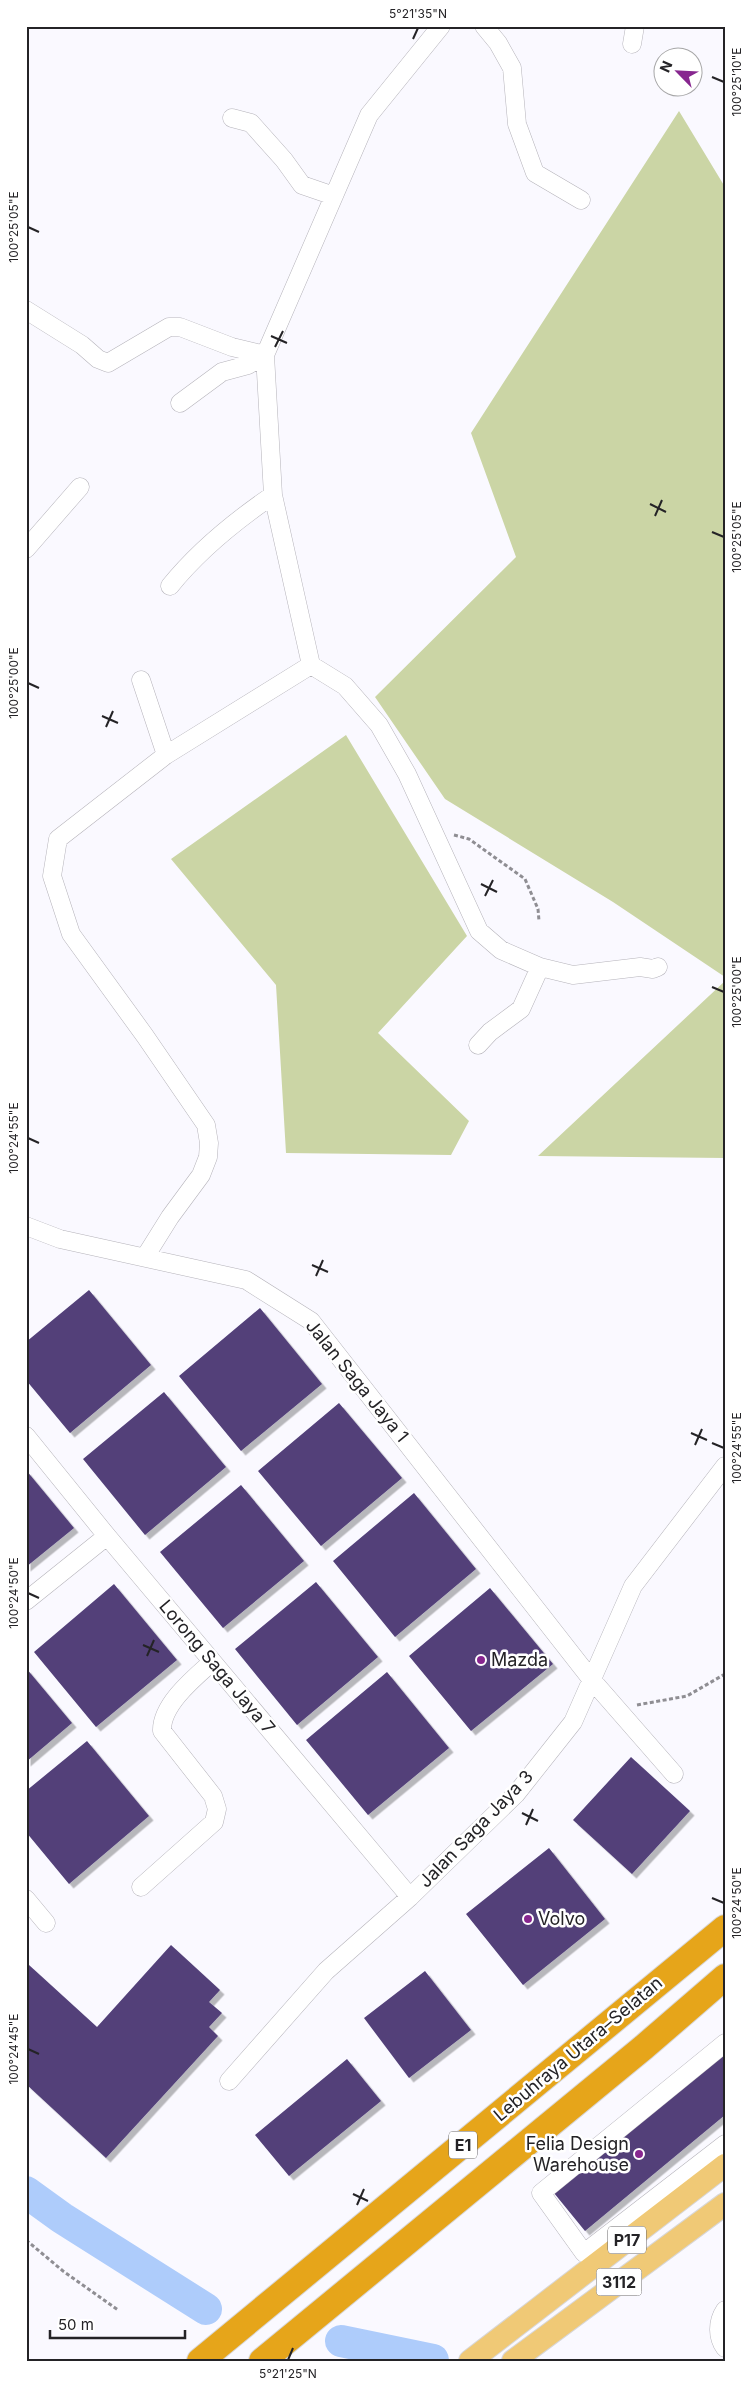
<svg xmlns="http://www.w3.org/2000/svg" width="751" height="2387" font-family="Inter,sans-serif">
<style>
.green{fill:#cbd5a5}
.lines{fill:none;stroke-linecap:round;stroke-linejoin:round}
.river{stroke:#aeccfb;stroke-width:32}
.building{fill:#524079;filter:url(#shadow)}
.minor-casing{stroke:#b5b3ba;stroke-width:19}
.major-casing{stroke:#d8d7d8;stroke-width:24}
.highway-casing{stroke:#d8d7d8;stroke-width:28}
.path{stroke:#8f8e93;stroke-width:3;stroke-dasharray:4 2.5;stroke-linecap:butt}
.minor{stroke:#fff;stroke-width:18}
.major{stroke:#f0c976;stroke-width:22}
.highway{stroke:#e6a51a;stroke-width:26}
.ticks{fill:none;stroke:#242326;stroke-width:2}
.poi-dot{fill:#87268f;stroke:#fff;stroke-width:2}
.labels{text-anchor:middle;stroke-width:5;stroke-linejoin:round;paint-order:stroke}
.shield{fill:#fff;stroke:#666567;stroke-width:1}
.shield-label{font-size:16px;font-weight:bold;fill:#242326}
.street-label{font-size:18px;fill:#242326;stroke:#fff}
.poi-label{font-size:18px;fill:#242326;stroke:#fff;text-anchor:start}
.neatline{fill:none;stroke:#242326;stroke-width:2}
.ticks-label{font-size:12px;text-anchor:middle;fill:#242326}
</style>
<defs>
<filter id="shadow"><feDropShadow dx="4.5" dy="4.5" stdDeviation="0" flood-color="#0004"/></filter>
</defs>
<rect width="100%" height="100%" fill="#faf9ff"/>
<!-- green -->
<path class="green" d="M679,111L725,187V977L613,902L445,799L375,697L516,557L471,433Z
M346,735L467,936L378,1033L469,1121L451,1155L286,1153L276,985L171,859Z
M725,981V1158L538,1156Z"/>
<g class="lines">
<!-- river -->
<path class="river" d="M26,2192L62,2218L206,2309
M341,2341L433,2360"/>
</g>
<!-- building -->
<path class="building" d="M89,1290L151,1365L70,1433L26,1380V1342Z
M260,1308L322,1384L241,1451L179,1376Z
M164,1392L226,1467L145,1535L83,1459Z
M339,1403L402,1478L321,1546L258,1471Z
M26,1470L74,1528L26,1567Z
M241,1485L304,1561L223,1628L160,1552Z
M414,1493L476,1569L395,1637L333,1561Z
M316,1582L378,1657L297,1725L235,1649Z
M114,1584L177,1660L96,1727L34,1652Z
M490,1588L553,1664L471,1731L409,1656Z
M26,1668L72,1723L26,1762Z
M387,1672L449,1748L368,1815L306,1740Z
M87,1741L149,1816L69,1884L26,1832V1791Z
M631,1757L690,1811L632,1874L573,1820Z
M549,1848L605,1919L523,1985L466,1914Z
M171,1945L220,1990L209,2002L222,2013L209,2027L218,2036L106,2158L26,2084V1967L29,1965L97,2027Z
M425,1971L471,2030L409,2078L364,2018Z
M725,2052V2115L585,2231L554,2193Z
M347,2059L381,2101L289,2176L255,2135Z"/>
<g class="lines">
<!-- minor casing -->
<g class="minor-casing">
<path id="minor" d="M441,26L369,115L265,355L273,495L311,665L345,686L379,725L407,774L479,931L501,950L540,967L573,975L640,967L653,969L658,967
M484,26L498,43L512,68L517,124L535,173L581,200
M632,44L635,26
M232,118L251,123L284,160L302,185L334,196
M26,310L82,345L98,359L108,363L169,327H180L232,347L265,355
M180,403L222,372L248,365L265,355
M26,549L80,487
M170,586C199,550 235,521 273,495
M141,680L166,755
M478,1045L490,1032L521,1009L540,967
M26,1226L60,1239L246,1280L311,1321L591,1679L674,1774
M145,1257L170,1217L201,1175L208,1157L209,1143L206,1125L145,1036L71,934L52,876L58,839L166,755L311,665
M26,1436L107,1536L410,1897
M26,1601L107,1536
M141,1887L214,1822L217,1809L213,1796L162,1731C161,1705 194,1678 212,1662
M26,1899L46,1923
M725,2043L541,2193L584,2253L725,2144
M229,2081L326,1971L410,1897L516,1794L573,1722L633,1586L725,1466
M725,2310C717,2322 717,2337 725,2348"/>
</g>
<!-- major casing -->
<g class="major-casing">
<path id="major" d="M470,2361L725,2165
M513,2361L725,2204"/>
</g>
<!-- highway casing -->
<g class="highway-casing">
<path id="highway" d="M200,2361L725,1928
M262,2361L644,2047L725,1977"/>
</g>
<!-- path -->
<path class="path" d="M454,835L469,839L525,879L538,909L539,921
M637,1705L687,1696L725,1674
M26,2240L63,2271L118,2310"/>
<!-- minor -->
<use href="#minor" class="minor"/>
<!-- major -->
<use href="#major" class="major"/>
<!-- highway -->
<use href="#highway" class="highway"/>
</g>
<!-- ticks -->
<path class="ticks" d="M413,39L418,28M712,77L724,82M28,227L39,232M271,336L287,343M275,347L283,331M650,504L666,512M655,516L662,500M712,532L724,537M28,683L39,688M102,716L118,723M106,727L113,711M481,884L497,892M485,896L493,880M712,987L724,992M28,1138L39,1143M312,1265L328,1272M316,1276L323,1260M691,1433L707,1440M712,1443L724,1448M695,1445L702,1429M28,1593L39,1598M143,1645L159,1652M147,1656L154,1640M522,1813L538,1821M526,1825L533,1809M712,1898L724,1903M28,2049L39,2054M353,2194L368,2201M357,2205L364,2189M288,2360L293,2348"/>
<!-- markers -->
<g class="poi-dot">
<circle cx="481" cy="1660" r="5"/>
<circle cx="528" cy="1919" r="5"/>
<circle cx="639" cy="2154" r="5"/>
</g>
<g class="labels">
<!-- shield labels -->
<g class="shield">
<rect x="449" y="2131.5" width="28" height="27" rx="4"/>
<rect x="608" y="2226.5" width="38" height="27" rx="4"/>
<rect x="596.5" y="2268.5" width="45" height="27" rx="4"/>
</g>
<g class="shield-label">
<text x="463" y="2151">E1</text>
<text x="627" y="2246">P17</text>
<text x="619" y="2288">3112</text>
</g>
<!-- street labels -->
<g class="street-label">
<text transform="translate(357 1381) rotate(51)" y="6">Jalan Saga Jaya 1</text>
<text transform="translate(217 1667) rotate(50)" y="6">Lorong Saga Jaya 7</text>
<text transform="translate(476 1829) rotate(-46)" y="6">Jalan Saga Jaya 3</text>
<text transform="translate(578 2049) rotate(-40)" y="6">Lebuhraya Utara–Selatan</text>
</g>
<!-- poi labels -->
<g class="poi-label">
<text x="491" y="1666">Mazda</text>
<text x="538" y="1925">Volvo</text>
<text x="629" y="2150" text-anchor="end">Felia Design<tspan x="629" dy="21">Warehouse</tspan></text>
</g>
</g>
<!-- border -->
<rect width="751" height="2387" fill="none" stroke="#ffffff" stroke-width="55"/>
<!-- north arrow -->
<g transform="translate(678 72) rotate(294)"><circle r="24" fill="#ffffff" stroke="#a7a7a8"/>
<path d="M0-4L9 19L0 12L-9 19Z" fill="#87268f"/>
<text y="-8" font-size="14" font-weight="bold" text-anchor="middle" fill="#242326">N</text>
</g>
<!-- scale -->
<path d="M50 2330v8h135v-8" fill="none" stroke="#242326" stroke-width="2.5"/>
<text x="58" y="2330" font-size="15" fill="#242326" stroke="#ffffff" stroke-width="4" paint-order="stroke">50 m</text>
<rect x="28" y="28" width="696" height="2332" class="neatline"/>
<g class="ticks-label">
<text x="418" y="18">5°21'35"N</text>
<text transform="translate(737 82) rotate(-90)" y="4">100°25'10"E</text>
<text transform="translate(14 227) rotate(-90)" y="4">100°25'05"E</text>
<text transform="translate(737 537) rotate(-90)" y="4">100°25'05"E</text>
<text transform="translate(14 683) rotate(-90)" y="4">100°25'00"E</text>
<text transform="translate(737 992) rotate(-90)" y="4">100°25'00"E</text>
<text transform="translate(14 1138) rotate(-90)" y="4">100°24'55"E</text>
<text transform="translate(737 1448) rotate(-90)" y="4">100°24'55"E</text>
<text transform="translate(14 1593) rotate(-90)" y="4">100°24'50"E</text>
<text transform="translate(737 1903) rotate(-90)" y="4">100°24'50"E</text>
<text transform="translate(14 2049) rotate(-90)" y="4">100°24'45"E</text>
<text x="288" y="2378">5°21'25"N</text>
</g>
</svg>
